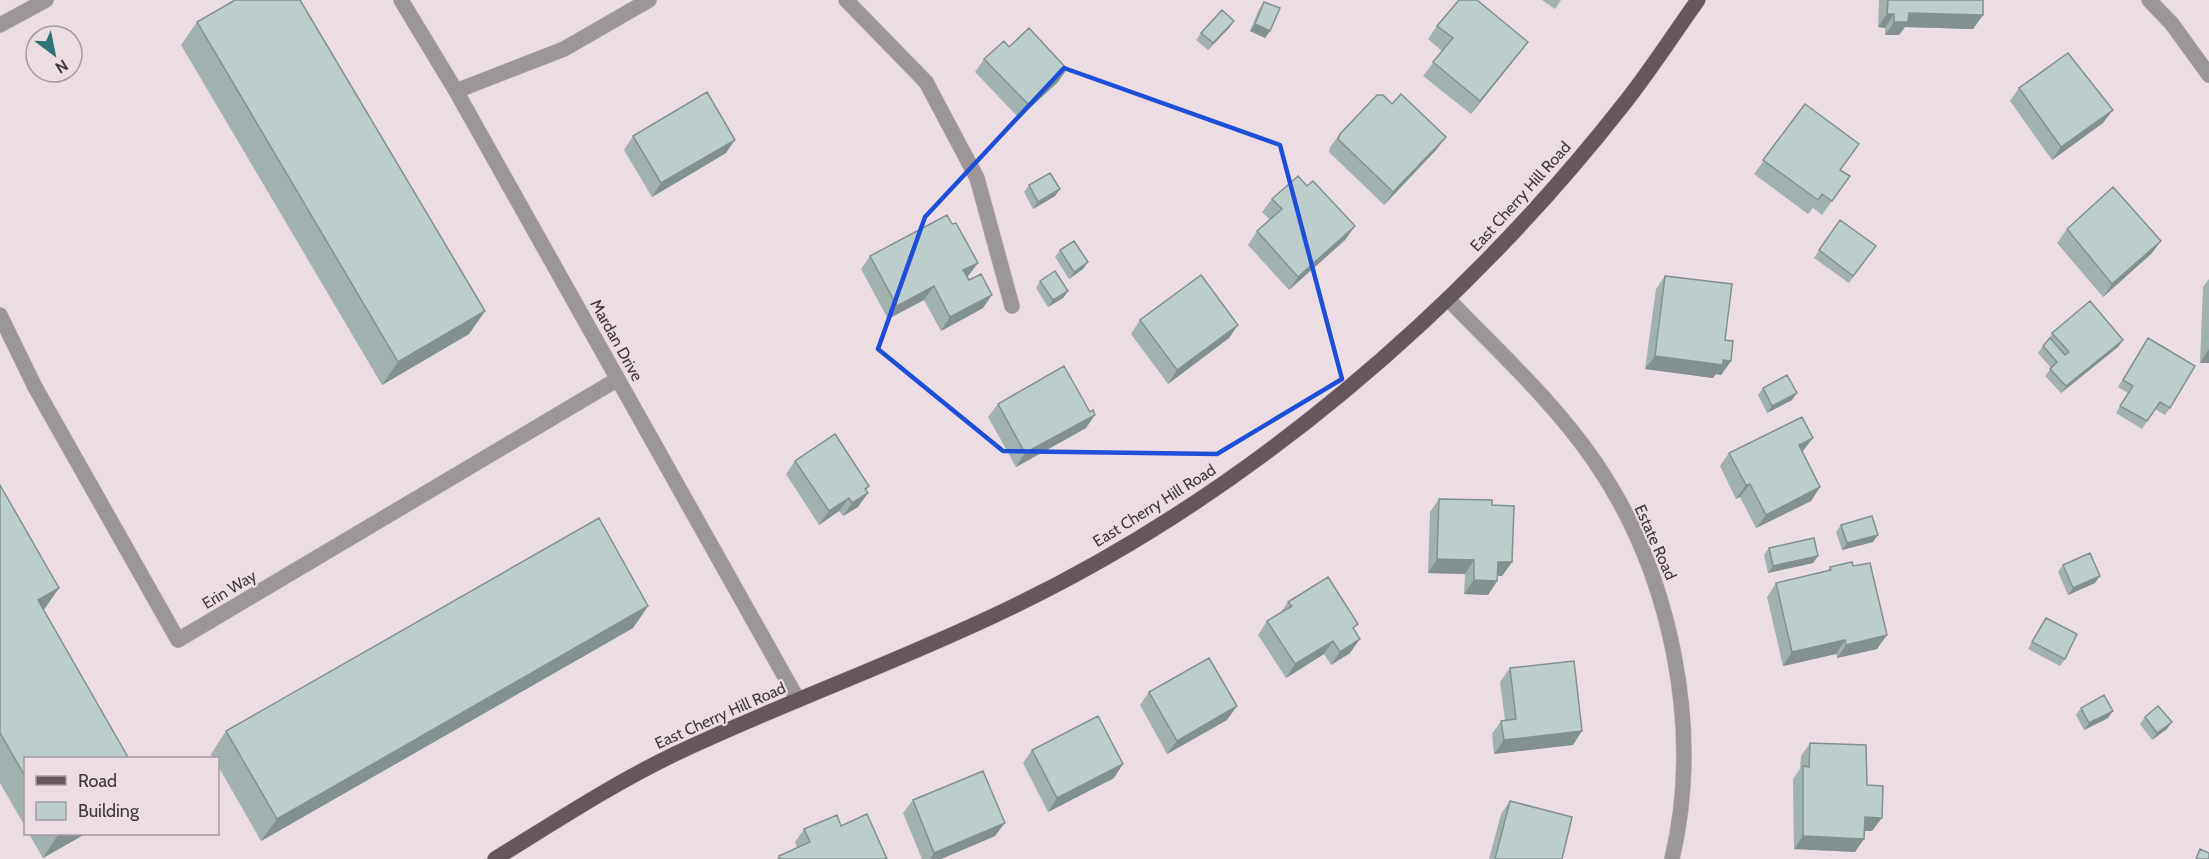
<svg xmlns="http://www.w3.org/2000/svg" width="2209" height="859" font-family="Cabin,sans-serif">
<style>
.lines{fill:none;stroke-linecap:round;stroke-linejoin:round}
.minor-casing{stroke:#c6b8bf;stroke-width:16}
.major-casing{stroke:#c6b8bf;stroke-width:16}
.minor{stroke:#9d9699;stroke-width:15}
.major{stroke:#64585e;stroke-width:15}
.wall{fill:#a1b1b0}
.shaded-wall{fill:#839090}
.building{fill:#bbcecd;stroke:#839090;stroke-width:1.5}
.marked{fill:none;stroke:#1d4ed8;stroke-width:4.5;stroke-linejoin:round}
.labels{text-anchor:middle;stroke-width:4.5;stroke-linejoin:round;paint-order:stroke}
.street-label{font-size:16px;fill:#40393c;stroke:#ecdce4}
</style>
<rect width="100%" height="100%" fill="#ecdce4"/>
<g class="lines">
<!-- minor casing -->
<g class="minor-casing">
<path id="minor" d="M401,0L456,91L798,700
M846,0L926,82L977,178L1012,306
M2149,0L2172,24L2209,75
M0,25L46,0
M456,91L564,49L649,0
M1449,300C1499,352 1554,402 1595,462C1671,573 1703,728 1672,859
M0,315L35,387L178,640L618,379"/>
</g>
<!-- major casing -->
<g class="major-casing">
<path id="major" d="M495,859C555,822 614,783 677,753C787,701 901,661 1010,608C1246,495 1462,310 1623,105C1650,71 1673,35 1698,0"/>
</g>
<!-- minor -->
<use href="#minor" class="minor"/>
<!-- major -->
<use href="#major" class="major"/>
</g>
<!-- wall -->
<path class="wall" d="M1542,0H1561L1555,9Z
M1879,0H1983V15L1973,29L1905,27L1899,35H1885V28L1878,27Z
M1264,2L1270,31L1265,38L1250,31L1259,9Z
M1234,21L1229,28L1208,50L1196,40L1201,33Z
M197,22L485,311L469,334L382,385L181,45Z
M1437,26L1518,55L1471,114L1423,76L1442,51L1428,39Z
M1009,47L1058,82L1019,118L975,72L984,59Z
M2019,88L2103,123L2052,160L2010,101Z
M1392,104L1446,137L1436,150L1384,205L1329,152L1330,147L1340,134Z
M1805,104L1841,170L1850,176L1822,215L1813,208L1808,214L1754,174Z
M633,136L726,153L652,197L624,150Z
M1029,185L1055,196L1033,209L1024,192Z
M1307,186L1355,226L1345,240L1289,290L1248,245L1257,231L1270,220L1262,212L1272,199Z
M1840,220L1876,246L1849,283L1814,258Z
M952,224L978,263L967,277L983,308L941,331L924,300L888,319L861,269L870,256Z
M2067,229L2161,241L2151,254L2103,297L2057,243Z
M1060,250L1083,269L1069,279L1055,257Z
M1665,276L1725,340L1731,361L1721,375L1716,374L1713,378L1645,369L1656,289Z
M2209,279V363H2200L2203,287Z
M1040,281L1068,291L1063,298L1048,307L1036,288Z
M1140,320L1229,338L1168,384L1131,334Z
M2052,333L2123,340L2118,347L2061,393L2045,376L2051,368L2038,353L2043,346L2048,341Z
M2148,338L2170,408L2165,415L2155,409L2142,429L2116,413L2128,393L2118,387Z
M1763,388L1792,400L1767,413L1758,395Z
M998,404L1086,428L1016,467L988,417Z
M1803,451L1802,452L1820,487L1811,501L1756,528L1740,497L1736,499L1720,466L1729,453Z
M795,461L866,490L858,507L843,516L839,511L819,525L786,474Z
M0,485L59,588L44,609L26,759V828L0,783Z
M1439,499L1492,505L1512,562L1502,576H1497V581L1488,595L1464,594L1465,574L1428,573L1430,512Z
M1841,525L1873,542L1842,550L1836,532Z
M1769,548L1818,556L1813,563L1768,573L1764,555Z
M2063,565L2095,583L2068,595L2058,572Z
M1830,567L1877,649L1837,658L1836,654L1783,666L1767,597L1776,583L1827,571Z
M1288,602L1354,630L1350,653L1331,665L1324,654L1286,678L1258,635L1267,621L1280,613Z
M648,606L633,628L261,841L218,766V759H213L211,754L226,731Z
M2046,618L2065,659L2060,666L2028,649L2041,625Z
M1510,668L1573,745L1494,754L1492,734L1501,721L1505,720L1500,682Z
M1149,692L1227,720L1167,754L1140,705Z
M2081,708L2108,718L2084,730L2076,715Z
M2145,717L2167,729L2152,740L2140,724Z
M1810,743L1867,785L1872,831H1865L1855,852L1794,849L1793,779L1800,769L1801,756Z
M1032,750L1114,778L1048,812L1023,763Z
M913,800L995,836L941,859H922L903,813Z
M1510,801L1562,859H1489L1501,814Z
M841,826L887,859H777L779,856L797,848L795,842L804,829Z
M29,834H85L43,858Z"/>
<!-- shaded-wall -->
<path class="shaded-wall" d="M1909,13L1983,15L1973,29L1905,27L1899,35H1885L1894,22Z
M1887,14H1894L1885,28L1878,27Z
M1234,21L1229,28L1208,50L1213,43Z
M1255,24L1270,31L1265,38L1250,31Z
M1528,42L1518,55L1471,114L1480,101Z
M1067,69L1058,82L1019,118L1029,105Z
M2113,110L2103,123L2052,160L2061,147Z
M1446,137L1436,150L1384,205L1393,192Z
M735,140L726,153L652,197L661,183Z
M1060,189L1055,196L1033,209L1038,202Z
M1355,226L1345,240L1289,290L1298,277Z
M2161,241L2151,254L2103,297L2112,284Z
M1088,262L1083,269L1069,279L1074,272Z
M978,263L968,276L954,283L963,270Z
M934,286L924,300L888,319L897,306Z
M1068,291L1063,298L1048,307L1053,300Z
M992,295L983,308L941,331L950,317Z
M485,311L469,334L382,385L398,362Z
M1238,325L1229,338L1168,384L1177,370Z
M2123,340L2118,347L2061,393L2066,386Z
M2209,349V363H2200Z
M1655,356L1731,361L1721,375L1716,374L1713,378L1645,369Z
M1797,393L1792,400L1767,413L1772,406Z
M1095,415L1086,428L1016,467L1025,453Z
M1813,438L1803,451L1789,458L1799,445Z
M1750,484L1740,497L1736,499L1746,485Z
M869,486L861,497L868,493L858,507L843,516L852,503L865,489Z
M1820,487L1811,501L1756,528L1766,515Z
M849,498L839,511L819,525L829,511Z
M1878,535L1873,542L1842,550L1847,543Z
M1818,556L1813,563L1768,573L1773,566Z
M1437,559L1474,560L1465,574L1428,573Z
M1498,562H1512L1502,576H1488Z
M2100,576L2095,583L2068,595L2073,588Z
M1474,580L1497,581L1488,595L1464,594Z
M59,588L43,611L38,600Z
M648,606L633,628L261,841L277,819Z
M1887,635L1877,649L1837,658L1846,645Z
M1360,639L1350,653L1331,665L1340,652Z
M1845,640L1836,654L1783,666L1792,652Z
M1333,641L1324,654L1286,678L1295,664Z
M1237,706L1227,720L1167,754L1177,741Z
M2113,711L2108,718L2084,730L2089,723Z
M2172,722L2167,729L2152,740L2157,733Z
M1582,731L1573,745L1494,754L1504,740Z
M1123,764L1114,778L1048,812L1057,798Z
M1865,817L1882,818L1872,831H1855Z
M1005,823L995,836L941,859H930L934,853Z
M62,834H85L43,858L58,835Z
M1803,836L1864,839L1855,852L1794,849Z"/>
<!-- building -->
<path class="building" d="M235,0H300L485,311L398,362L197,22Z
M1459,0H1477L1528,42L1480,101L1433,62L1453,38L1437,26Z
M1888,0H1983V15L1909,13L1908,22H1894V14H1887Z
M1264,2L1280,8L1270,31L1255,24Z
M1222,10L1234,21L1213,43L1201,33Z
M1029,28L1067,69L1029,105L984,59L1004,41L1009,47Z
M2068,53L2113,110L2061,147L2019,88Z
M707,92L735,140L661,183L633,136Z
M1401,94L1446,137L1393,192L1338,139L1340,134L1377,95H1383L1392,104Z
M1805,104L1859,144L1840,170L1850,176L1832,201L1822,194L1818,200L1763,160Z
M1050,173L1060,189L1038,202L1029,185Z
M1298,176L1307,186L1313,181L1355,226L1298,277L1257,231L1282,209L1272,199Z
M2113,187L2161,241L2112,284L2067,229Z
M947,215L952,224L956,223L978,263L963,270L969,280L981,274L992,295L950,317L934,286L897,306L870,256Z
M1840,220L1876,246L1853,276L1819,250Z
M1074,241L1088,262L1074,272L1060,250Z
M1055,271L1068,291L1053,300L1040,281Z
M1201,275L1238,325L1177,370L1140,320Z
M1665,276L1732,284L1725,340L1733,341L1731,361L1723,360V365L1655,356Z
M2090,301L2123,340L2066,386L2050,369L2057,362L2043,346L2050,338L2065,355L2069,352L2052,333Z
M2148,338L2195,366L2170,408L2160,402L2147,421L2120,406L2133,386L2123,380Z
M1064,366L1090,412L1093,410L1095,415L1025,453L998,404Z
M1787,375L1797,393L1772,406L1763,388Z
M1802,417L1813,438L1799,445L1820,487L1766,515L1750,484L1746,485L1729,453Z
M835,434L869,486L865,489L868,493L852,503L849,498L829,511L795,461Z
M0,485L59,588L38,600L129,759H26V778L0,733Z
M1439,499L1492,500V505L1514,506L1512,562H1498L1497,581L1474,580V560L1437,559Z
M1872,516L1878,535L1847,543L1841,525Z
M599,518L648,606L277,819L226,731Z
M1814,538L1818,556L1773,566L1769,548Z
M2090,553L2100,576L2073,588L2063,565Z
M1852,562L1853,566L1870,563L1887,635L1846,645L1845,640L1792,652L1776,583L1831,570L1830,567Z
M1328,577L1358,624L1353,628L1360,639L1340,652L1333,641L1295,664L1267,621L1292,606L1288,602Z
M2046,618L2077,634L2065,659L2032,642Z
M1209,658L1237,706L1177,741L1149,692Z
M1574,661L1582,731L1504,740L1501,721L1516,719L1510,668Z
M2104,695L2113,711L2089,723L2081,708Z
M2158,706L2172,722L2157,733L2145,717Z
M1098,716L1123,764L1057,798L1032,750Z
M1810,743L1866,745L1867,785L1883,786L1882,818L1865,817L1864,839L1803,836V766L1809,767Z
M983,771L1005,823L934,853L913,800Z
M1510,801L1572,817L1562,859H1495Z
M867,814L887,859H780L779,856L810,842L804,829L837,815L841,826Z
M2200,849L2209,853V859H2196Z"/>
<!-- marked area -->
<path class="marked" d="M1064,68L1280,145L1342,379L1217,454L1003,451L878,349L925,217Z"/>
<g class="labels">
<!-- street labels -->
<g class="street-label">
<text transform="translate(1520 196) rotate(-48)" y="6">East Cherry Hill Road</text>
<text transform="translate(617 340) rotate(61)" y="6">Mardan Drive</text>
<text transform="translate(1154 505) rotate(-32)" y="6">East Cherry Hill Road</text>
<text transform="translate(1656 542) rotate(66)" y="6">Estate Road</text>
<text transform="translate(229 589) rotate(-31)" y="6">Erin Way</text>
<text transform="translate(720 715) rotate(-24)" y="6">East Cherry Hill Road</text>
</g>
</g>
<!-- legend -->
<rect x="24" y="757" width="195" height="78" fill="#ecdce4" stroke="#a79ba1" stroke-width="1.5"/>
<rect x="36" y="776" width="30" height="9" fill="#64585e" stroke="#a79ba1" stroke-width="1.5"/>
<text x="78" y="787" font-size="18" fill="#40393c">Road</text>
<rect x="36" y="802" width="30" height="18" fill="#bbcecd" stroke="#a79ba1" stroke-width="1.5"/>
<text x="78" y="817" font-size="18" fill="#40393c">Building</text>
<!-- north arrow -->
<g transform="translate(54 54) rotate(148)"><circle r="28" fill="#ecdce4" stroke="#a79ba1" stroke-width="1.5"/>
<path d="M0-4.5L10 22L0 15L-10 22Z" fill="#2b7574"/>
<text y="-9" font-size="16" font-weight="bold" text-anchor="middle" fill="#40393c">N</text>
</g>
</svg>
